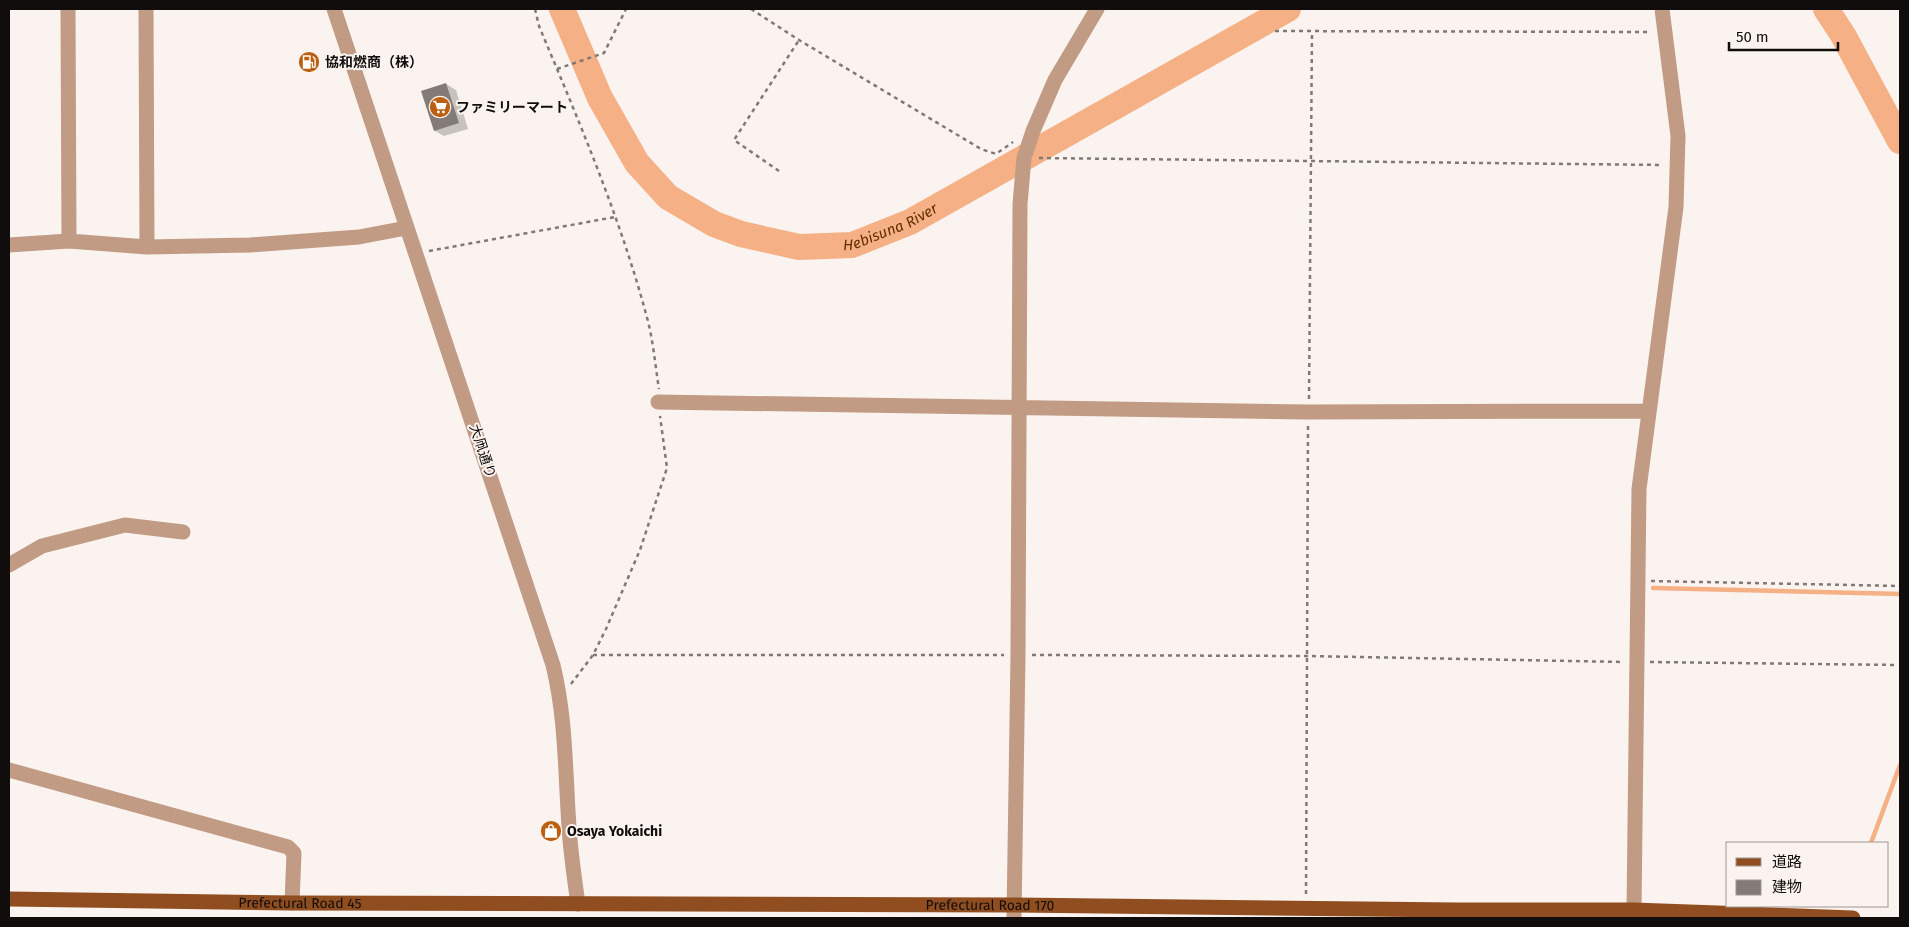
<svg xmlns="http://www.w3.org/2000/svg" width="1909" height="927" font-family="'Fira Sans','Noto Sans JP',sans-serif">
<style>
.shadow{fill:#0003}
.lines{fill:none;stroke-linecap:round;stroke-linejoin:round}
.stream{stroke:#f5b085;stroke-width:4.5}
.river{stroke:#f5b085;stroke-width:26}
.building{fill:#827b77}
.path{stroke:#7f7a77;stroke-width:2.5;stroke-dasharray:4 4;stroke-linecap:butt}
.minor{stroke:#c19b84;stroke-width:15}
.major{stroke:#904e20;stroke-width:15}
.labels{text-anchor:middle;stroke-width:4;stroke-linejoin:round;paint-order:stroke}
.poi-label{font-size:14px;font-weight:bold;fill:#100d0c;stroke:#fbf3ef;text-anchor:start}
.street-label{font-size:14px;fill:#100d0c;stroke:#fbf3ef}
.water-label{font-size:15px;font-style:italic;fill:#642e01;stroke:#fbf3ef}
</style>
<rect width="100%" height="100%" fill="#fbf3ef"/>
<!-- shadow -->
<path class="shadow" d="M446,84L456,90L468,129L444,136L435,131Z"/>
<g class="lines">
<!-- stream -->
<path class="stream" d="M1653,588L1900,594
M1871,843L1900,765"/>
<!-- river -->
<g class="river">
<path id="s1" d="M562,9L600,98L637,163L668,197L714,224L741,234L799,247L852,245L910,222L1288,9"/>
<path d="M1826,9L1843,35L1900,141"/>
</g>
</g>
<!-- building -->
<path class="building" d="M446,83L459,123L434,131L421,91Z"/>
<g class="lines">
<!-- path -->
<path class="path" d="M535,9L539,26C578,119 620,217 646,314C653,338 655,364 659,389
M751,9L799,40L981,149L996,154L1013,142
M1275,31L1651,32
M557,69L604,53L626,9
M1039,158L1663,165
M779,171L734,140L799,40
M429,251L615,217
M1309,399L1312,31
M1651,581L1900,586
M593,655H1004
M1032,655L1306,656L1624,662
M1650,662L1897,665
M571,684L593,655L606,629L640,550L667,468L660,416
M1306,894L1308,425"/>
<!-- minor -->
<path class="minor" d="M68,9L69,241
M146,9L147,247
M334,9L553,665C567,722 565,781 570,840C572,861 575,883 578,904
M9,245L69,241L147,247L250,245L359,237L406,228
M658,402L1308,412L1648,411
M9,565L42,546L125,525L183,532
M9,770L288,847L294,853L292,903
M1014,918L1018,655L1020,204L1024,158L1033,131L1055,80L1097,9
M1639,918L1634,910L1639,489L1676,207L1678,136L1662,9"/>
<!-- major -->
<path class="major" id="s2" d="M9,899L292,903L1014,905L1457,910H1634L1853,918"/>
</g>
<!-- icons -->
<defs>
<g id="fuel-disc" transform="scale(1.125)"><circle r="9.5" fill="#bc5f10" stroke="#fbf3ef"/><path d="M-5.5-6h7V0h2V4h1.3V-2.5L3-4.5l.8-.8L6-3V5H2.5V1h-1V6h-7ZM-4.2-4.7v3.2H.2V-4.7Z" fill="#fff"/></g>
<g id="supermarket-disc" transform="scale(1.125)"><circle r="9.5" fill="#bc5f10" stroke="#fbf3ef"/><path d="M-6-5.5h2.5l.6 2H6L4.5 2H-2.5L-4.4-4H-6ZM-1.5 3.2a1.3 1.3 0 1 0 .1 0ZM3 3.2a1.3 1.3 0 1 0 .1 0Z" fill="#fff"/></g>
<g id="shop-disc" transform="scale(1.125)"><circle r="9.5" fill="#bc5f10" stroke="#fbf3ef"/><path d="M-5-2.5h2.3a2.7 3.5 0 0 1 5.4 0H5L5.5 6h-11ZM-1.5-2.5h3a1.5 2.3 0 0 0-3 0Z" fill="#fff"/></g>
</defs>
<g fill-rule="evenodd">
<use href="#fuel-disc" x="309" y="62"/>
<use href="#supermarket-disc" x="440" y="107"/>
<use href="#shop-disc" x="551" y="831"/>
</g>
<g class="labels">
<!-- poi labels -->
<g class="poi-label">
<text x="325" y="67">協和燃商（株）</text>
<text x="456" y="112">ファミリーマート</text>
<text x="567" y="836">Osaya Yokaichi</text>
</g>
<!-- street labels -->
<g class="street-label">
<text transform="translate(483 451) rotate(72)" y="5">大凧通り</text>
<text dy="5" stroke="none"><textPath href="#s2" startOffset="291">Prefectural Road 45</textPath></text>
<text dy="5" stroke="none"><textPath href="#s2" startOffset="981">Prefectural Road 170</textPath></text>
</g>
<!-- water labels -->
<g class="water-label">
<text dy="5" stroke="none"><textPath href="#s1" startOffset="454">Hebisuna River</textPath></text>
</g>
</g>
<!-- border -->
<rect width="1909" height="927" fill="none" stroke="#100d0c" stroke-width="20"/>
<!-- legend -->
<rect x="1726" y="842" width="162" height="65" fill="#fbf3ef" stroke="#9d9794"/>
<rect x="1736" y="858" width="25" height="8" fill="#904e20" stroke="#9d9794"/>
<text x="1772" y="867" font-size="15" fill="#100d0c">道路</text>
<rect x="1736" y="880" width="25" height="15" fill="#827b77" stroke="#9d9794"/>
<text x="1772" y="892" font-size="15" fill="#100d0c">建物</text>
<!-- scale -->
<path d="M1729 42v8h109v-8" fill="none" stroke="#100d0c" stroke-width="2.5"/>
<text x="1736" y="42" font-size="15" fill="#100d0c" stroke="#fbf3ef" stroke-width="4" paint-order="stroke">50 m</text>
</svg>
